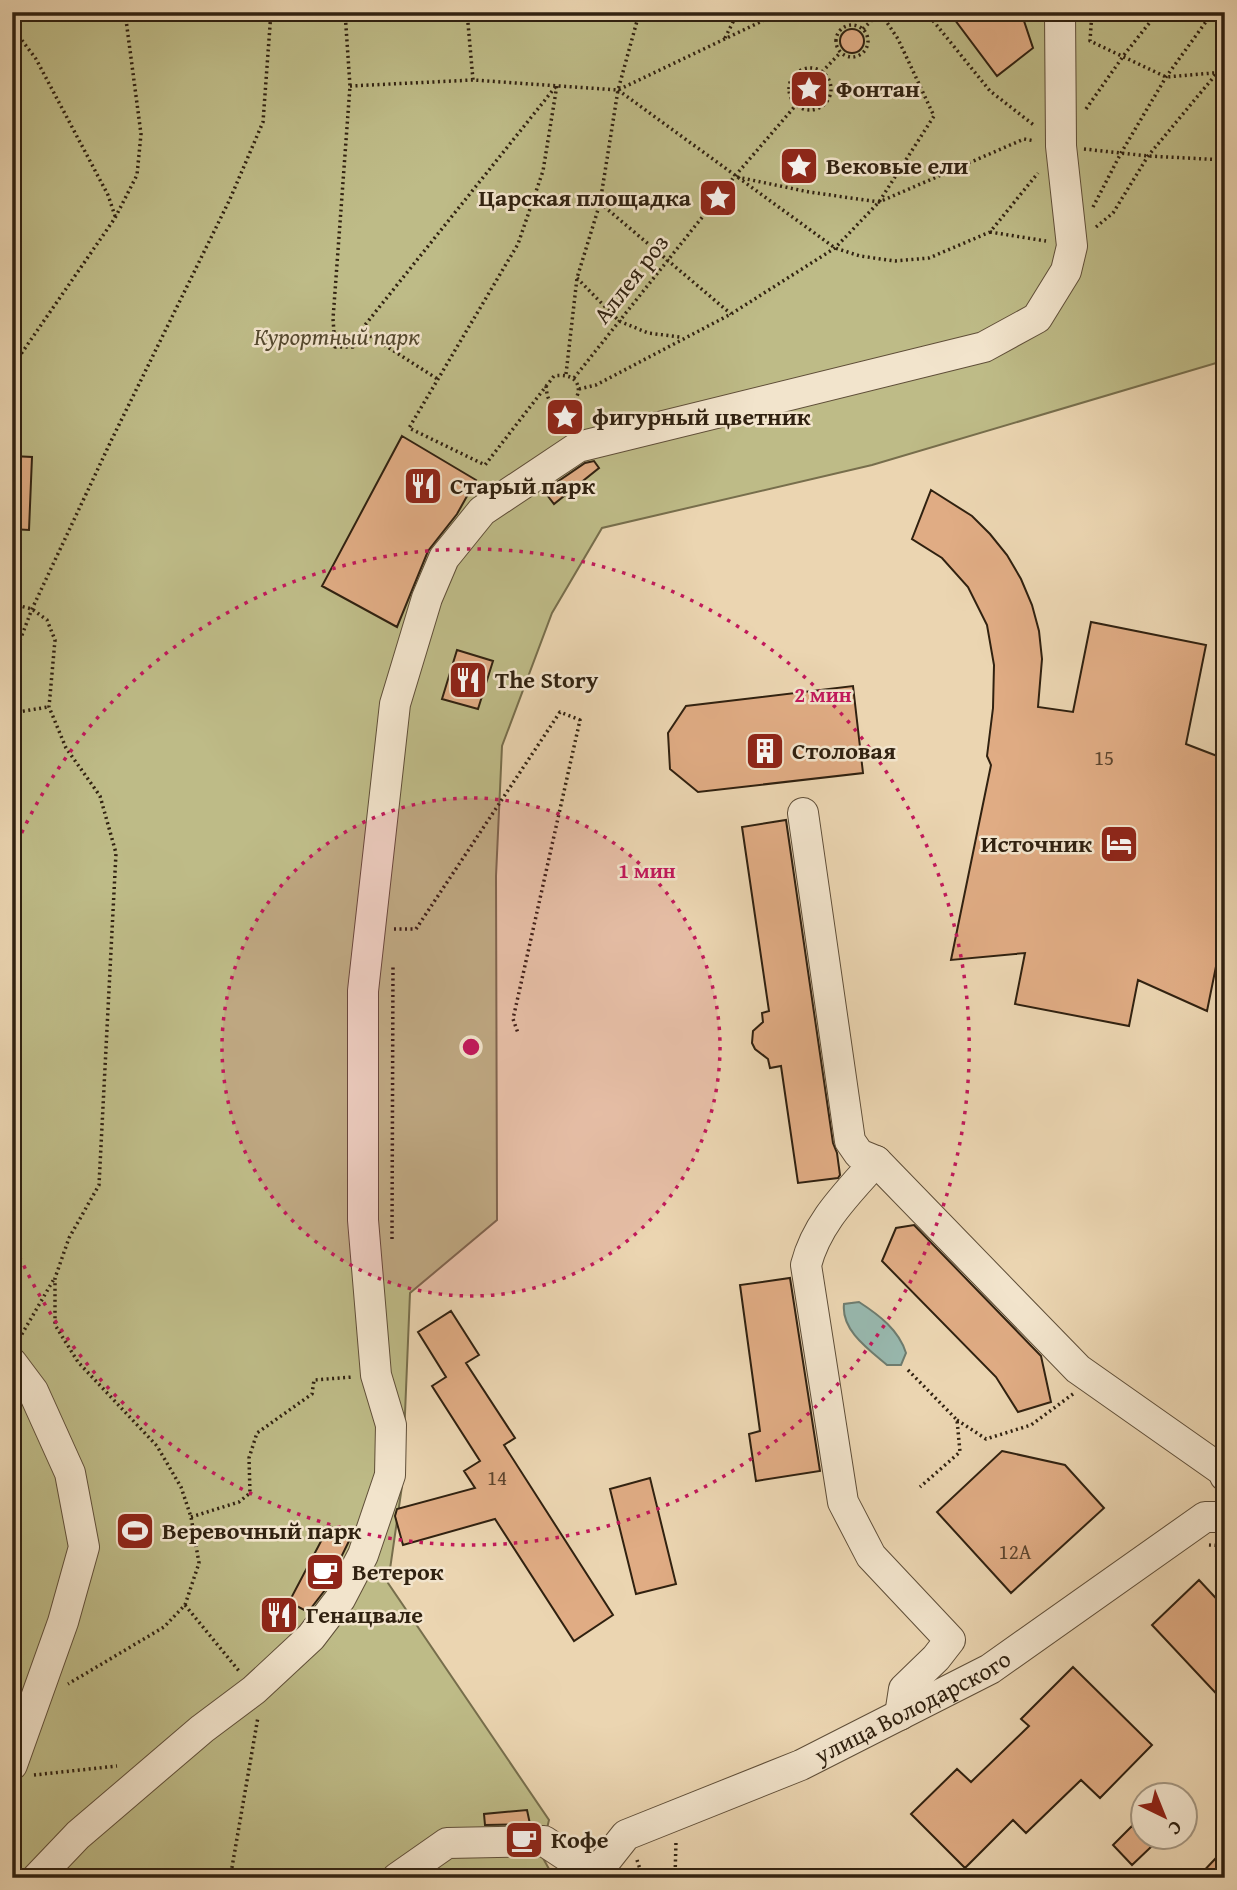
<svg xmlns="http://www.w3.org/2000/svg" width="1237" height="1890" font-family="'Gentium Book Plus',serif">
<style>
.green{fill:#bebb87;stroke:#776e4c;stroke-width:2}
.water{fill:#98b8ae;stroke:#6e7c6f;stroke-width:2}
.building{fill:#e0ac84;stroke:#302110;stroke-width:2}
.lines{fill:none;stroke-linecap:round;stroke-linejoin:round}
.minor-casing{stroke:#5f4e38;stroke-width:32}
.path{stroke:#302110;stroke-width:3.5;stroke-dasharray:2 3.5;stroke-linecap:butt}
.minor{stroke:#f2e4cc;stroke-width:30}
.ring{fill:none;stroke:#c2185b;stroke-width:3.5;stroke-dasharray:3.5 7}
.labels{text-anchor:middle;stroke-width:5;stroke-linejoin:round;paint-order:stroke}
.number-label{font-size:21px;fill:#5c442d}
.poi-label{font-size:24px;font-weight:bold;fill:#302110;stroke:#f2e4cc;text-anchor:start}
.street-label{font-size:24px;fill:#302110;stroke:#f2e4cc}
.park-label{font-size:24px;font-style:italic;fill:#54482e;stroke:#f2e4cc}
.centre{fill:#c2185b;stroke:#f2e4cc;stroke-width:3.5}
.ring-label{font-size:21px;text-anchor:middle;font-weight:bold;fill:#c2185b;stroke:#f2e4cc;stroke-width:5;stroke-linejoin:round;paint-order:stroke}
</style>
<rect width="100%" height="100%" fill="#ebd5b1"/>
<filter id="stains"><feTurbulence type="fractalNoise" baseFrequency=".00286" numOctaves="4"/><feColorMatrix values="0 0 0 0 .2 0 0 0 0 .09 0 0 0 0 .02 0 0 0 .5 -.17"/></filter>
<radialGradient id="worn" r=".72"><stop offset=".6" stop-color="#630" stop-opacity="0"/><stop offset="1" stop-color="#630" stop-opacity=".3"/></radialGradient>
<!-- green -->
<path class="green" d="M12,12H1225L1223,361L872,465L602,528L552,613L502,746L496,876L497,1220L410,1293L402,1486L388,1583L549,1820L544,1841L538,1849L554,1878H12Z"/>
<!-- water -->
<path class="water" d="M797 89a12 12 0 1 1 24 0a12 12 0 1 1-24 0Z
M859,1302C879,1315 899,1330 906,1353L901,1365H887C868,1349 841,1330 844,1304Z"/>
<!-- building -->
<path class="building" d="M949,12H1021L1033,48L997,76Z
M840 41a12 12 0 1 1 24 0a12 12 0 1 1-24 0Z
M402,436L476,480L457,514L428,551L397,627L322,586Z
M12,456L32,457L29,530L12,529Z
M594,461L599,468L554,504L544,491L585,463Z
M931,490L972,516L990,534L1007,555L1021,579L1032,605L1039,631L1042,659L1038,707L1073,712L1091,622L1206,645L1186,744L1225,759V922L1207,1011L1138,980L1129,1026L1015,1004L1025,953L951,960L991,765L987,756L993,708L994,665L987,625L968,587L942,558L912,539Z
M457,650L493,661L478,709L442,699Z
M853,686L863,773L698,792L670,769L668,733L686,706Z
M786,820L833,1143L837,1153L840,1175L838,1178L798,1183L781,1066L770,1068L768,1059L755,1049L752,1043L753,1031L763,1022L762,1013L769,1011L742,827Z
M914,1225L1041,1356L1051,1402L1018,1412L996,1377L882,1261L896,1228Z
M790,1278L820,1471L756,1481L749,1434L760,1431L740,1285Z
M451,1311L479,1355L466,1363L515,1438L504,1445L613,1615L574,1641L495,1519L403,1545L395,1516L397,1509L475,1488L464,1471L480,1461L432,1386L446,1377L418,1332Z
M1002,1451L1065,1465L1104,1508L1011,1593L937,1512Z
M650,1478L676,1584L636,1594L610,1489Z
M329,1526L351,1537L325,1590L308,1612L289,1602Z
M1199,1580L1225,1608V1703L1152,1625Z
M1073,1667L1152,1745L1100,1798L1081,1780L1026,1833L1013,1820L965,1868L911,1814L957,1769L971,1782L1029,1726L1021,1719Z
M527,1810L530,1824L485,1825L484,1814Z
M1132,1826L1152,1846L1132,1865L1113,1845Z
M1216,1858L1225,1866V1878H1197Z"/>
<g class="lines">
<!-- minor casing -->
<g class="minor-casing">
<g id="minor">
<path d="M803,813L850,1141L859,1154L876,1161L1078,1369L1223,1471L1225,1476"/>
<path d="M876,1161C848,1193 817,1222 806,1265L843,1502L871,1556L950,1640L936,1658L904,1689L900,1715"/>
<path d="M12,1363L33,1391L70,1473L84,1547L63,1622L12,1765"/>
<path d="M37,1878L78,1835L202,1729L254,1690L311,1637L340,1599L363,1555L390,1475L391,1425L376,1375L363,1220V991L395,704L427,598L444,558L482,511L578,447L984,347L1037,318L1066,271L1072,246L1061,146L1060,12"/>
<path d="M397,1878L447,1843L544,1841L594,1874"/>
<path id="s1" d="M592,1878L626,1835L801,1765L990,1669L1205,1517H1225"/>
</g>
</g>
<!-- path -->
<path class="path" d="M345,12L350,86L333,319L335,347H353L361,330L557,85L543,171L518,244L409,428L485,465L554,376C593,370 579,416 555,405C547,401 547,394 546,386
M467,12L473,80
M926,12L990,91L1035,126
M1092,12L1090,41L1166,77L1225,72
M836 41a16 16 0 1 1 32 0a16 16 0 1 1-32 0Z
M12,27L36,59L108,195L115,216
M863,29L880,12
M725,38L738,12
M789 89a21 21 0 1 1 42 0a21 21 0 1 1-42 0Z
M822,72L840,53
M350,86L473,80L618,90L781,12
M618,90L835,248L860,256L895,261L929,258L990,232L1038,173
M1086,109L1124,55L1158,12
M1084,149L1148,156L1225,160
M737,177L809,192L879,202L1024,139L1035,141
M600,203L731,314
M1093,207L1121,153L1166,77L1213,12
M1096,227L1113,213L1148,156L1217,73
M990,232L1046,241
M577,278L619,321L648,333L680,337
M361,330L439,380
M12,367L115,218L137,175L141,134L125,12
M566,374L577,278L600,203L618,90L637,21L634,12
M574,378L735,176L796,105
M579,389L596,385L731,314L835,248L879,202L934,116L898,39L880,12
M568,406L573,424
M12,604L32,609L47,620L55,640L49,707L66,748L100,796L116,853L99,1185L69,1238L55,1278V1325L78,1362L157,1446L181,1487L191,1517L199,1563L185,1605L164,1627L68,1684
M12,661L32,609L111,441L230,199L263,122L271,12
M12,713L48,707
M394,929H416L560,712L580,720L513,1019L518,1033
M392,1239L393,964
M19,1339L54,1279
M908,1370L957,1420L960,1452L920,1487
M957,1420L986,1439L1031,1425L1073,1394
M191,1517L239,1502L250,1493L249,1458L257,1433L312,1394L314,1380L353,1377
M1209,1545L1225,1546
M185,1605L239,1671
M34,1775L117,1766
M637,1860L643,1878
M231,1873L237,1878
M228,1878L231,1873L258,1717
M675,1878L676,1841"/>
<!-- minor -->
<use href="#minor" class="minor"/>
</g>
<!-- distance rings -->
<circle cx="471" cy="1047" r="249" fill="#c2185b" fill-opacity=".12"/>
<g class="ring">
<circle cx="471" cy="1047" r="249"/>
<path d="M13 852A498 498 0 1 1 13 1242"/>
</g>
<!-- icons -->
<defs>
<g id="sight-square" transform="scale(2.0125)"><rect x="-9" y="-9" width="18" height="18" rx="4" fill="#8f2418" stroke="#f2e4cc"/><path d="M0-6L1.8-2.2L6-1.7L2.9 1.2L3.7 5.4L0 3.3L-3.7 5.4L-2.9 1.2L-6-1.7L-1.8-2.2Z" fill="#fff"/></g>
<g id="restaurant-square" transform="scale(2.0125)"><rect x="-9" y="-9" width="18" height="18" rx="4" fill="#8f2418" stroke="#f2e4cc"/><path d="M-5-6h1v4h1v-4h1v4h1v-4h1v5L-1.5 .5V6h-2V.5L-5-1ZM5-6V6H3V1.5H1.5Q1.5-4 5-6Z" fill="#fff"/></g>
<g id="building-square" transform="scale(2.0125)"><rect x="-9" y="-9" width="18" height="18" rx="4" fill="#8f2418" stroke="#f2e4cc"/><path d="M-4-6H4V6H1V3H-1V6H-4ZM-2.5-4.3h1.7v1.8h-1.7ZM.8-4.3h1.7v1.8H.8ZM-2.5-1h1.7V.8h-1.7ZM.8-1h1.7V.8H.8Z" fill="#fff"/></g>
<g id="hotel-square" transform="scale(2.0125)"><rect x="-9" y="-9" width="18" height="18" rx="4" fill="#8f2418" stroke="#f2e4cc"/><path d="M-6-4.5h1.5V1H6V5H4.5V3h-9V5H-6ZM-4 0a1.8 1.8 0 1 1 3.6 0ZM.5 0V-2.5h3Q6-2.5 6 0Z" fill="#fff"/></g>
<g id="stadium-square" transform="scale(2.0125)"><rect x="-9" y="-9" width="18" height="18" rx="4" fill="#8f2418" stroke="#f2e4cc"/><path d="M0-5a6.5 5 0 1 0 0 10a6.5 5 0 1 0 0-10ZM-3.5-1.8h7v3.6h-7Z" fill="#fff"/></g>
<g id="cafe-square" transform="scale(2.0125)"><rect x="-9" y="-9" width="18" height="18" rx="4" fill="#8f2418" stroke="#f2e4cc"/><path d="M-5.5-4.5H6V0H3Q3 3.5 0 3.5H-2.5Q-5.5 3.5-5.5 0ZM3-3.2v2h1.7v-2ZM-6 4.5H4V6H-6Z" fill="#fff"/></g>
</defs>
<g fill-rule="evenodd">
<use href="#sight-square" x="809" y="89"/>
<use href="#sight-square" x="799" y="166"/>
<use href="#sight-square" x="718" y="198"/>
<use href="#sight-square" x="565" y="417"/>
<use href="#restaurant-square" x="423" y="486"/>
<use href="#restaurant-square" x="468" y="680"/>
<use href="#building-square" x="765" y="751"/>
<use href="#hotel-square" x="1119" y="844"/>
<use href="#stadium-square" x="135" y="1531"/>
<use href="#cafe-square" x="325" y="1572"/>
<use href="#restaurant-square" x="279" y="1615"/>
<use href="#cafe-square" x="524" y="1840"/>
</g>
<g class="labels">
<!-- number labels -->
<g class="number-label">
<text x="1104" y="765">15</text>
<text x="497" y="1485">14</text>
<text x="1015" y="1559">12А</text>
</g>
<!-- poi labels -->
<g class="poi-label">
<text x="836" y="97">Фонтан</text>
<text x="826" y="174">Вековые ели</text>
<text x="691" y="206" text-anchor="end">Царская площадка</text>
<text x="592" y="425">фигурный цветник</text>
<text x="450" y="494">Старый парк</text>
<text x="495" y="688">The Story</text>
<text x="792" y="759">Столовая</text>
<text x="1092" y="852" text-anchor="end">Источник</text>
<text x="162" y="1539">Веревочный парк</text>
<text x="352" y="1580">Ветерок</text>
<text x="306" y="1623">Генацвале</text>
<text x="551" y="1848">Кофе</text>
</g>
<!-- street labels -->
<g class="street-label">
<text transform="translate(631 279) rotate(-52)" y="8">Аллея роз</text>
<text dy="8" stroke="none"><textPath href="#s1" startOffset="369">улица Володарского</textPath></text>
</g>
<!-- park labels -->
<g class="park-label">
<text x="337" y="345">Курортный парк</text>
</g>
</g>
<circle cx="471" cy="1047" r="10" class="centre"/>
<g class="ring-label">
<text x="823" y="702">2 мин</text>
<text x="647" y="878">1 мин</text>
</g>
<!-- margin -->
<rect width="1237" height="1890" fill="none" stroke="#ebd5b1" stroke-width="42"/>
<rect x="14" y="14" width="1209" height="1862" fill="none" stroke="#302110" stroke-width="3.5"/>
<rect x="21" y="21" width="1195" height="1848" fill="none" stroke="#302110" stroke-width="2"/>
<!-- north arrow -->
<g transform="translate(1164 1816) rotate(137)"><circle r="33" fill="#f2e4cc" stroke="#a49681" stroke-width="2"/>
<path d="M0-5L12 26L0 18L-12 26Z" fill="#8f2418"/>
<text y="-10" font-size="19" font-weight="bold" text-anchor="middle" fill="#302110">С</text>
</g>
<rect width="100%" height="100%" filter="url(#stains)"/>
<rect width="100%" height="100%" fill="url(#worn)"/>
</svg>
